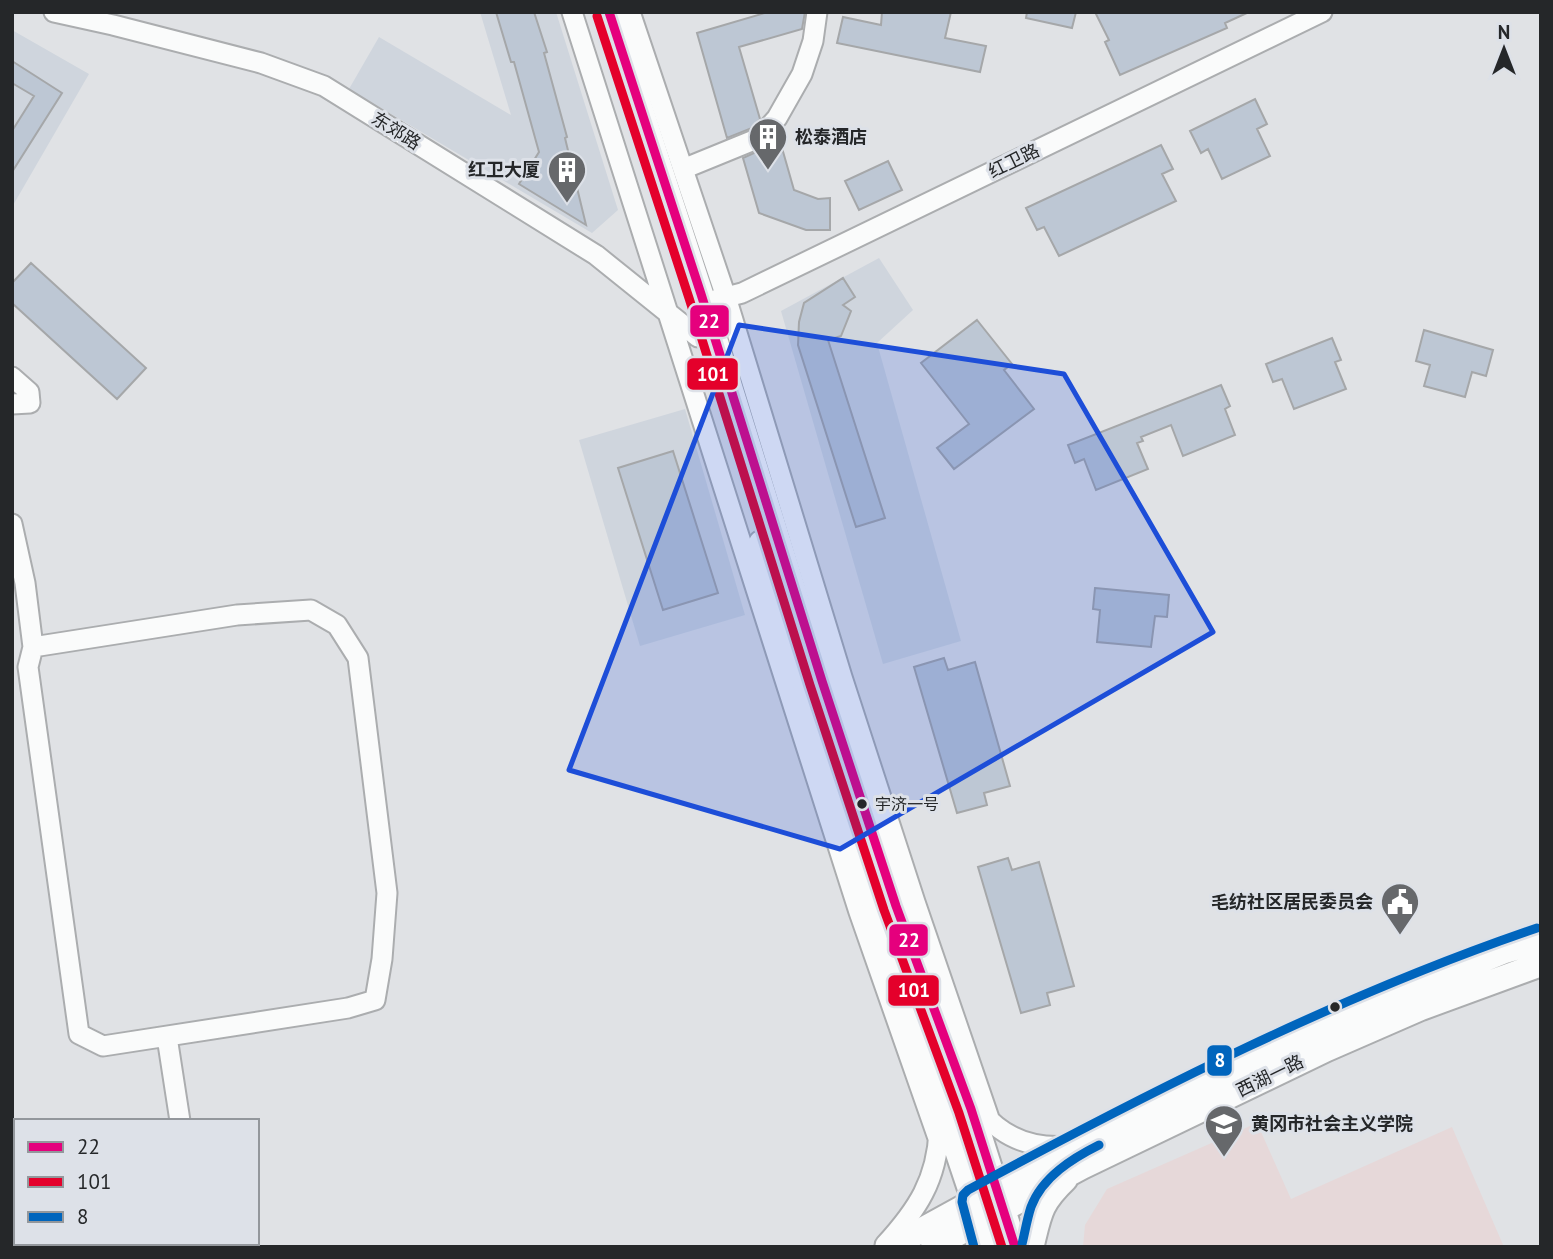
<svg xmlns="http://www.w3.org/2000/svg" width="1553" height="1259" font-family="'PT Sans','Noto Sans SC',sans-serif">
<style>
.built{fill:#cfd5dd}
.education{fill:#e6d8d9}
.building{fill:#bdc7d4;stroke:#a5a7a9;stroke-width:2}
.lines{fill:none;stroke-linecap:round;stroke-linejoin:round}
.minor-casing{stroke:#abadaf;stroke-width:23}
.major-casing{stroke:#abadaf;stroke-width:28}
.minor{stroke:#fafbfb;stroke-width:19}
.major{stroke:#fafbfb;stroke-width:24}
.bus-1-casing{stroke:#dde1e8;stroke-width:14}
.bus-2-casing{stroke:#dde1e8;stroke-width:14}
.bus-3-casing{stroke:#dde1e8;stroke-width:14}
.bus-1{stroke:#e5007d;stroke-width:9}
.bus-2{stroke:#e4002b;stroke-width:9}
.bus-3{stroke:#0065bd;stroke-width:9}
.marked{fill:#1d4ed8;fill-opacity:0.2;stroke:#1d4ed8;stroke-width:5;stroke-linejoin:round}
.bus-dot{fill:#252729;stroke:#dde1e8;stroke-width:2.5}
.labels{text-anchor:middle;stroke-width:6;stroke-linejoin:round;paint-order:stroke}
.bus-label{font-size:16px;fill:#252729;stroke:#dde1e8;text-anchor:start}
.street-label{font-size:18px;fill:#252729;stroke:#dde1e8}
.poi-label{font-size:18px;font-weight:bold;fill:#252729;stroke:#dde1e8;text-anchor:start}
.line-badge{stroke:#dde1e8;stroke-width:2.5}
.badge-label{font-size:19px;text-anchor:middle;font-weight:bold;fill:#fff}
</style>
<rect width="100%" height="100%" fill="#e0e2e5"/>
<!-- built -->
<path class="built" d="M480,12H556L618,210L592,233L349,89L379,37L511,115Z
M12,30L89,74L12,207Z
M879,258L913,310L877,343L961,641L883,664L781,311Z
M685,409L745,615L640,646L579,440Z"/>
<!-- education -->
<path class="education" d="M1257,1123L1291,1199L1452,1127L1504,1247H1083L1085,1225L1107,1189Z"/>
<!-- building -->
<path class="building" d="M496,12H534L547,52L544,53L567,137L565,138L586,225L519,184L539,152L514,62H511Z
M768,12H805L802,29L739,47L760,119L752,128L727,138L697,33Z
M882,12H951L945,38L986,46L980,72L837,43L843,17L881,25Z
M1027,12H1076L1072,28L1026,18Z
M1095,12H1249L1225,23L1227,28L1120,75L1105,42L1109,40Z
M12,61L62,93L12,172V131L34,96L12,83Z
M1255,99L1267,124L1257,129L1270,156L1222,179L1208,149L1201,153L1190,131Z
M780,141L794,190L818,199L830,198V230H806L759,213L743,158Z
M1161,145L1173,169L1162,174L1176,201L1059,256L1044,227L1037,230L1026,208Z
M888,161L902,190L859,210L845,181Z
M31,263L146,368L117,399L12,303V283Z
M843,278L855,297L843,305L851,311L841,336L828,340L885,518L856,527L798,345L799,322L804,303Z
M977,320L1012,364L1004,370L1034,409L954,469L937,448L969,424L921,363Z
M1424,330L1493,350L1486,376L1472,372L1465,397L1424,386L1430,365L1416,361Z
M1332,338L1341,360L1335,362L1346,389L1294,409L1282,379L1273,382L1266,364Z
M1221,385L1230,406L1225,409L1235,435L1183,456L1171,425L1141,437L1143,441L1137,443L1148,469L1096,490L1084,459L1075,463L1068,445Z
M673,451L718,593L663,610L618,468Z
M1095,588L1169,595L1167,617L1155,616L1151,647L1097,642L1100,610L1093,609Z
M944,658L948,670L975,662L1010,786L984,793L987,805L957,813L914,667Z
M1008,858L1012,870L1039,862L1074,986L1047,993L1050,1005L1021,1013L978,867Z"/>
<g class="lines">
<!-- minor casing -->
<g class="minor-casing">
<path id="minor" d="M54,12L113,25L261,63L324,86L596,255L698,337
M572,12L859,912L939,1141
M630,12L726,297L842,677L915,902L990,1121
M683,169L759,138L777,118L802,74L813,41L817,12
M715,300L742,293L1322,12
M12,377L29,392L30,403L12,404
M12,524L25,583L33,647L28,667L79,1034L103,1046L348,1008L375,1000L382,959L387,893L358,658L337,625L311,610L237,615L33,647
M167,1037L180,1121
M982,1112C1005,1140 1036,1149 1070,1146
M198,1243L199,1247
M885,1245C917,1210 937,1180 939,1131
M1034,1247C1042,1214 1042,1205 1067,1181"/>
</g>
<!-- major casing -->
<g class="major-casing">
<path id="major" d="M609,12L701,294L822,681L896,906L971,1109L1015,1247
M761,543L877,912L974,1201L987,1247
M891,1247L1075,1146L1330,1022L1505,951L1541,940
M933,1247L1082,1167L1327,1049L1421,1008L1541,964"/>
</g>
<!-- minor -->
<use href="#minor" class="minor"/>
<!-- major -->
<use href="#major" class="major"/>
<!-- bus-1 casing -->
<g class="bus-1-casing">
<path id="bus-1" d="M609,12L701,294L822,681L896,906L971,1109L1015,1247"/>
</g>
<!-- bus-2 casing -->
<g class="bus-2-casing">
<path id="bus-2" d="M597,16L689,298L810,685L884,910L959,1113L1002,1247"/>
</g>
<!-- bus-3 casing -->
<g class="bus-3-casing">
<path id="bus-3" d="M1022,1244C1025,1232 1027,1219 1031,1207C1042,1177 1073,1158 1099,1145
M974,1247L962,1202L963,1195L968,1190C1151,1091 1340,995 1537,928"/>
</g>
<!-- bus-1 -->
<use href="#bus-1" class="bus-1"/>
<!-- bus-2 -->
<use href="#bus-2" class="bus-2"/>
<!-- bus-3 -->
<use href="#bus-3" class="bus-3"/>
</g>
<!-- marked area -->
<path class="marked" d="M739,325L1064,374L1213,632L840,849L569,770Z"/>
<!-- icons -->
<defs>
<g id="building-pin" transform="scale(2.0125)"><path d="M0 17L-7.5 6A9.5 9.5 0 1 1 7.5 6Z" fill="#66686b" stroke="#dde1e8"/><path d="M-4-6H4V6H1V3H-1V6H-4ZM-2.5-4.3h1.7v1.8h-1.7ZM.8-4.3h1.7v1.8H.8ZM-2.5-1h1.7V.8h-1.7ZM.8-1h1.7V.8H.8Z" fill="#fff"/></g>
<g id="civic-pin" transform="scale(2.0125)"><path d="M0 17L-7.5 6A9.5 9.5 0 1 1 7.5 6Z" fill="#66686b" stroke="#dde1e8"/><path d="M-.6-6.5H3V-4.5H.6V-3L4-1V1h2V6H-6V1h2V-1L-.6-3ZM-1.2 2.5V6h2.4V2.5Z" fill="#fff"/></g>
<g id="university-pin" transform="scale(2.0125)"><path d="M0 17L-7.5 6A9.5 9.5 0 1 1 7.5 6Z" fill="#66686b" stroke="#dde1e8"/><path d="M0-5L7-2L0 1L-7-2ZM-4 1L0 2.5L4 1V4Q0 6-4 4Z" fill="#fff"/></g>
</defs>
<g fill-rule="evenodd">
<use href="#building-pin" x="768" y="137"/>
<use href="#building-pin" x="567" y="170"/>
<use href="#civic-pin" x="1400" y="902"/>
<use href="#university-pin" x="1224" y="1124"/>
</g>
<!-- markers -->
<g class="bus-dot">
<circle cx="862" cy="804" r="6"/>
<circle cx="1335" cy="1007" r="6"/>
</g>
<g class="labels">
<!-- bus labels -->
<g class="bus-label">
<text x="875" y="810">宇济一号</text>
</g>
<!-- street labels -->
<g class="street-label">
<text transform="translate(396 131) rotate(32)" y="6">东郊路</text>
<text transform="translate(1014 161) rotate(-26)" y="6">红卫路</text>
<text transform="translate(1270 1076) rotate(-26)" y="6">西湖一路</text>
</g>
<!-- poi labels -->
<g class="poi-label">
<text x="795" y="143">松泰酒店</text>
<text x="540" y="176" text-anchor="end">红卫大厦</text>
<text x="1373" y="908" text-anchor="end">毛纺社区居民委员会</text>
<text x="1251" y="1130">黄冈市社会主义学院</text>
</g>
</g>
<g class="line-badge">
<rect x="689" y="304" width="41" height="34" rx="7" fill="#e5007d"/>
<rect x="686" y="357" width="53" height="34" rx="7" fill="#e4002b"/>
<rect x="888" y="923" width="41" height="34" rx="7" fill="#e5007d"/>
<rect x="887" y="974" width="53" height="33" rx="7" fill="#e4002b"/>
<rect x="1206" y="1044" width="27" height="33" rx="7" fill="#0065bd"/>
</g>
<g class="badge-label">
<text x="709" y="328">22</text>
<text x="713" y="381">101</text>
<text x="909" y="947">22</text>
<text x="914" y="997">101</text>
<text x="1220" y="1067">8</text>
</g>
<!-- border -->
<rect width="1553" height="1259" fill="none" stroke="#252729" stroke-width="28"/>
<!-- legend -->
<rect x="14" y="1119" width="245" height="126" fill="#dde1e8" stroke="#93979c" stroke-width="2"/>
<rect x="28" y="1142" width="35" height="10" fill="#e5007d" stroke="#93979c" stroke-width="2"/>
<text x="77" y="1154" font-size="21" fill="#252729">22</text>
<rect x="28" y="1177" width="35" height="10" fill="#e4002b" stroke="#93979c" stroke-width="2"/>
<text x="77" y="1189" font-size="21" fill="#252729">101</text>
<rect x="28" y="1212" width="35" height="10" fill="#0065bd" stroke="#93979c" stroke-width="2"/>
<text x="77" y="1224" font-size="21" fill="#252729">8</text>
<!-- north arrow -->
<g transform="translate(1504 49)" stroke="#dde1e8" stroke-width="5" paint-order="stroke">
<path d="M0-5L12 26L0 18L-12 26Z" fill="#252729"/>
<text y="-10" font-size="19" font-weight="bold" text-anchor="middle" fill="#252729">N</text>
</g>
</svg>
